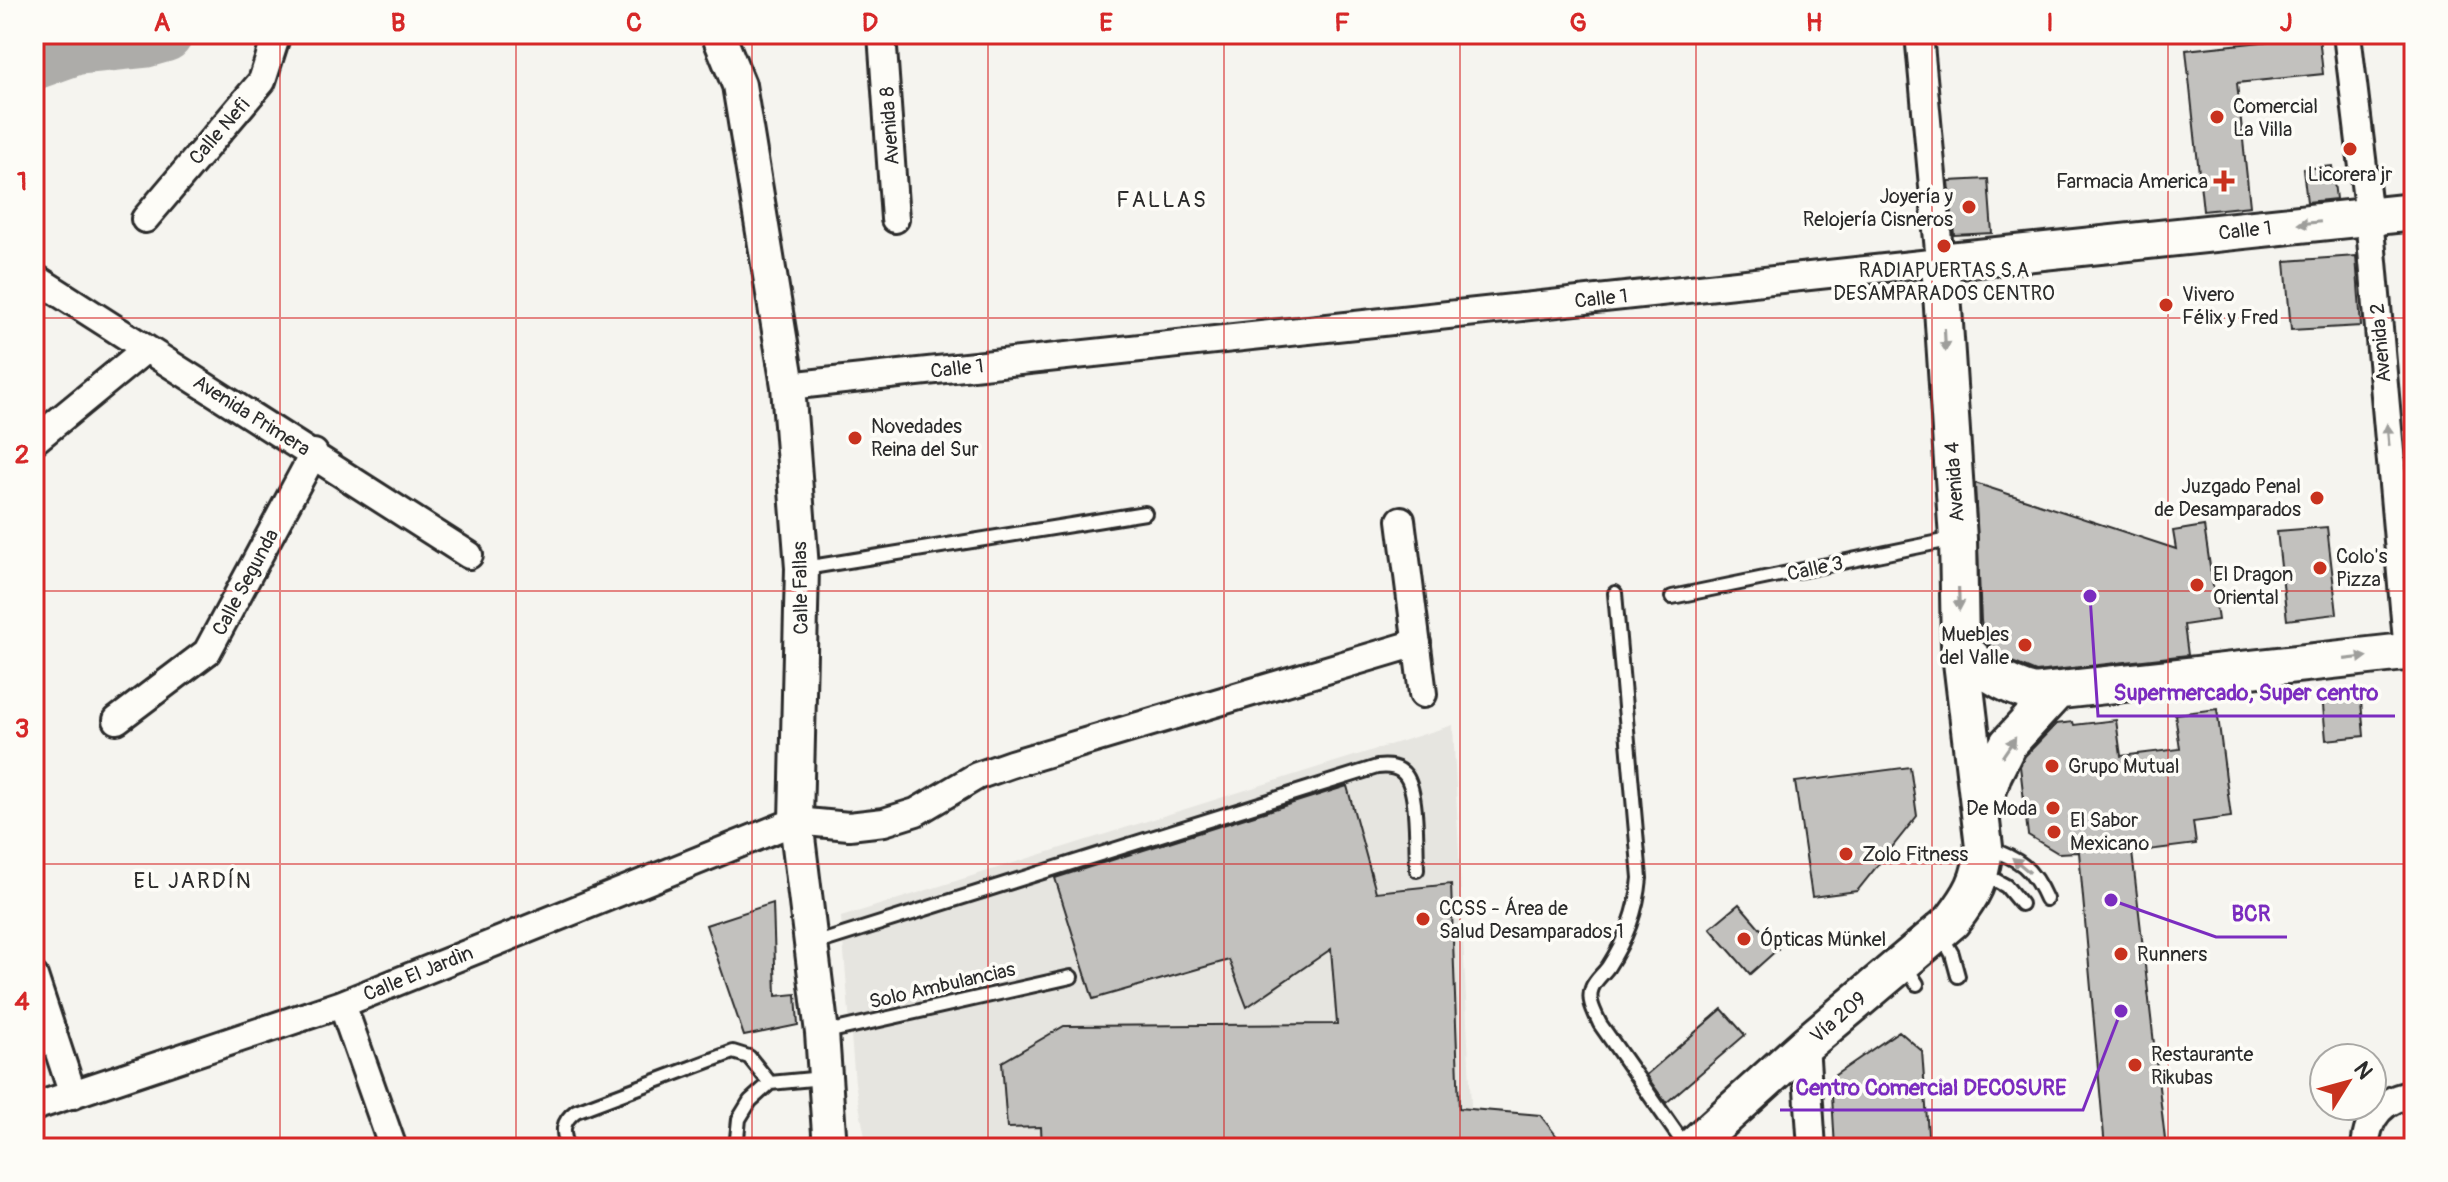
<svg xmlns="http://www.w3.org/2000/svg" width="2448" height="1182" font-family="Pangolin,sans-serif">
<style>
.built{fill:#e6e5e0}
.lines{fill:none;stroke-linecap:round;stroke-linejoin:round}
.river{stroke:#adaca9;stroke-width:56}
.building{fill:#c2c1be;stroke:#2b2b2b;stroke-width:2}
.service-casing{stroke:#2b2b2b;stroke-width:18}
.minor-casing{stroke:#2b2b2b;stroke-width:32}
.tertiary-casing{stroke:#2b2b2b;stroke-width:38}
.secondary-casing{stroke:#2b2b2b;stroke-width:42}
.service{stroke:#fdfcf7;stroke-width:12}
.minor{stroke:#fdfcf7;stroke-width:26}
.tertiary{stroke:#fdfcf7;stroke-width:32}
.secondary{stroke:#fdfcf7;stroke-width:36}
.oneway{fill:#9e9e9b}
.grid{fill:none;stroke:#d62828;stroke-width:2;stroke-opacity:0.55}
.poi-dot{fill:#c8321e;stroke:#fdfcf7;stroke-width:3}
.labels{text-anchor:middle;stroke-width:7;stroke-linejoin:round;paint-order:stroke}
.poi-label{font-size:20px;fill:#2b2b2b;stroke:#fdfcf7;text-anchor:start}
.street-label{font-size:20px;fill:#2b2b2b;stroke:#fdfcf7}
.neighbourhood-label{font-size:22px;letter-spacing:2px;fill:#2b2b2b;stroke:#fdfcf7}
.leader{fill:none;stroke:#7b2cbf;stroke-width:3}
.callout-dot{fill:#7b2cbf;stroke:#fdfcf7;stroke-width:3}
.callout-label{font-size:22px;text-anchor:middle;font-weight:bold;fill:#7b2cbf;stroke:#fdfcf7;stroke-width:7;stroke-linejoin:round;paint-order:stroke}
.neatline{fill:none;stroke:#d62828;stroke-width:3}
.grid-label{font-size:26px;text-anchor:middle;font-weight:bold;fill:#d62828}
</style>
<rect width="100%" height="100%" fill="#f5f4ef"/>
<filter id="ink" filterUnits="userSpaceOnUse"><feTurbulence type="fractalNoise" baseFrequency=".0125" numOctaves="2"/><feDisplacementMap in="SourceGraphic" scale="16" xChannelSelector="R" yChannelSelector="G"/><feConvolveMatrix kernelMatrix="1 2 1 2 8 2 1 2 1" color-interpolation-filters="sRGB"/></filter>
<g filter="url(#ink)">
<!-- built -->
<path class="built" d="M1453,725L1473,1148H867L855,1083L841,917Z"/>
<g class="lines">
<!-- river -->
<path class="river" d="M34,62L76,47L144,40L165,34"/>
</g>
<!-- building -->
<path class="building" d="M2319,36L2323,74L2237,83L2250,206L2203,211L2186,50Z
M2332,166L2336,199L2307,202L2303,169Z
M1988,179L1992,233L1954,235L1949,181Z
M2356,256L2361,326L2291,330L2285,261Z
M1975,483L2176,549L2173,531L2204,526L2218,620L2184,625L2188,655L2036,672L2012,662L1984,641L1981,621Z
M2327,527L2337,614L2287,620L2277,531Z
M2360,690L2364,736L2326,740L2322,694Z
M2217,709L2231,817L2193,822L2196,844L2132,852L2166,1148H2105L2079,852L2058,853L2028,835L2020,766L2025,756L2056,724L2073,722L2074,725L2116,720L2121,756L2180,749L2175,714Z
M1910,767L1917,816L1857,891L1812,897L1795,782Z
M1347,786L1376,892L1451,884L1459,1108L1540,1115L1566,1148H1042L1041,1127L1007,1128L1002,1062L1064,1026L1337,1024L1331,949L1247,1007L1229,960L1093,999L1055,878Z
M773,903L776,996L796,994L798,1025L744,1036L706,925Z
M1739,904L1778,949L1750,974L1710,928Z
M1722,1009L1745,1035L1666,1103L1646,1075Z
M1899,1031L1922,1051L1929,1148H1835L1831,1078Z"/>
<g class="lines">
<!-- service casing -->
<g class="service-casing">
<path id="service" d="M805,568L1145,513
M1615,593L1640,878C1637,912 1626,939 1608,967C1603,974 1595,980 1592,988C1587,1000 1595,1013 1600,1024L1686,1147
M1672,597L1954,539
M1988,848C2019,859 2032,867 2046,899
M1984,874L2006,886L2021,904
M1941,935L1952,954L1958,976
M814,944L1377,767C1388,766 1399,766 1406,776C1418,793 1416,847 1417,870
M1904,964L1917,984
M822,1033L1071,977
M568,1148C562,1132 561,1122 576,1111L733,1052L749,1057L770,1083
M736,1148L739,1119L750,1101L770,1083L823,1078"/>
</g>
<!-- minor casing -->
<g class="minor-casing">
<path id="minor" d="M882,34L895,219
M2347,34L2369,217L2408,652
M145,219L262,81L277,34
M34,277L469,555
M788,386L1940,262L1919,34
M34,441L146,349
M1401,520L1423,694
M117,720L207,652L314,453
M34,976L73,1095
M342,1004L393,1148
M1805,1045L1812,1148
M34,1107L342,1004L796,821L849,826L884,822L916,812L977,776L1011,764L1417,643
M2365,1148C2367,1118 2383,1097 2414,1095"/>
</g>
<!-- tertiary casing -->
<g class="tertiary-casing">
<path id="tertiary" d="M718,34L739,85L788,386L802,568L796,821L822,1033L830,1148"/>
</g>
<!-- secondary casing -->
<g class="secondary-casing">
<path id="secondary" d="M1960,645C1981,670 2003,685 2034,693L2414,651
M1982,808L1993,774L2008,744L2056,692
M1691,1148L1805,1045L1952,921C1972,895 1981,880 1984,847L1960,645L1958,539L1940,262L2414,212"/>
</g>
<!-- service -->
<use href="#service" class="service"/>
<!-- minor -->
<use href="#minor" class="minor"/>
<!-- tertiary -->
<use href="#tertiary" class="tertiary"/>
<!-- secondary -->
<use href="#secondary" class="secondary"/>
</g>
<!-- one-way arrows -->
<defs><path id="oneway-solid" d="M-6-.8H1V-3.2L6.5 0L1 3.2V.8H-6Z" transform="scale(2)"/></defs>
<g class="oneway">
<use href="#oneway-solid" transform="translate(2309 223) rotate(174)"/>
<use href="#oneway-solid" transform="translate(1945 340) rotate(87)"/>
<use href="#oneway-solid" transform="translate(2388 435) rotate(-95)"/>
<use href="#oneway-solid" transform="translate(1959 599) rotate(88)"/>
<use href="#oneway-solid" transform="translate(2356 658) rotate(-7)"/>
<use href="#oneway-solid" transform="translate(2009 747) rotate(-56)"/>
<use href="#oneway-solid" transform="translate(2021 865) rotate(-140)"/>
</g>
</g>
<!-- grid -->
<path class="grid" d="M280,34V1148M516,34V1148M752,34V1148M988,34V1148M1224,34V1148M1460,34V1148M1696,34V1148M1932,34V1148M2168,34V1148M34,318H2414M34,591H2414M34,864H2414"/>
<!-- markers -->
<g class="poi-dot">
<circle cx="2217" cy="117" r="8"/>
<circle cx="2350" cy="149" r="8"/>
<path d="M2220 169h8v8h8v8h-8v8h-8v-8h-8v-8h8z"/>
<circle cx="1969" cy="207" r="8"/>
<circle cx="1944" cy="246" r="8"/>
<circle cx="2166" cy="305" r="8"/>
<circle cx="855" cy="438" r="8"/>
<circle cx="2317" cy="498" r="8"/>
<circle cx="2320" cy="568" r="8"/>
<circle cx="2197" cy="585" r="8"/>
<circle cx="2025" cy="645" r="8"/>
<circle cx="2052" cy="766" r="8"/>
<circle cx="2053" cy="808" r="8"/>
<circle cx="2054" cy="832" r="8"/>
<circle cx="1846" cy="854" r="8"/>
<circle cx="1423" cy="919" r="8"/>
<circle cx="1744" cy="939" r="8"/>
<circle cx="2121" cy="954" r="8"/>
<circle cx="2135" cy="1065" r="8"/>
</g>
<g class="labels">
<!-- poi labels -->
<g class="poi-label">
<text x="2233" y="113">Comercial<tspan x="2233" dy="23">La Villa</tspan></text>
<text x="2350" y="181" text-anchor="middle">Licorera jr</text>
<text x="2208" y="188" text-anchor="end">Farmacia America</text>
<text x="1953" y="203" text-anchor="end">Joyería y<tspan x="1953" dy="23">Relojería Cisneros</tspan></text>
<text x="1944" y="277" text-anchor="middle">RADIAPUERTAS S.A<tspan x="1944" dy="23">DESAMPARADOS CENTRO</tspan></text>
<text x="2182" y="301">Vivero<tspan x="2182" dy="23">Félix y Fred</tspan></text>
<text x="871" y="433">Novedades<tspan x="871" dy="23">Reina del Sur</tspan></text>
<text x="2301" y="493" text-anchor="end">Juzgado Penal<tspan x="2301" dy="23">de Desamparados</tspan></text>
<text x="2336" y="563">Colo's<tspan x="2336" dy="23">Pizza</tspan></text>
<text x="2213" y="581">El Dragon<tspan x="2213" dy="23">Oriental</tspan></text>
<text x="2009" y="641" text-anchor="end">Muebles<tspan x="2009" dy="23">del Valle</tspan></text>
<text x="2068" y="773">Grupo Mutual</text>
<text x="2037" y="815" text-anchor="end">De Moda</text>
<text x="2070" y="827">El Sabor<tspan x="2070" dy="23">Mexicano</tspan></text>
<text x="1862" y="861">Zolo Fitness</text>
<text x="1439" y="915">CCSS - Área de<tspan x="1439" dy="23">Salud Desamparados 1</tspan></text>
<text x="1760" y="946">Ópticas Münkel</text>
<text x="2137" y="961">Runners</text>
<text x="2151" y="1061">Restaurante<tspan x="2151" dy="23">Rikubas</tspan></text>
</g>
<!-- street labels -->
<g class="street-label">
<text transform="translate(889 126) rotate(-94)" y="7">Avenida 8</text>
<text transform="translate(219 131) rotate(-49)" y="7">Calle Nefi</text>
<text transform="translate(2245 230) rotate(-6)" y="7">Calle 1</text>
<text transform="translate(1601 298) rotate(-6)" y="7">Calle 1</text>
<text transform="translate(2380 343) rotate(-95)" y="7">Avenida 2</text>
<text transform="translate(957 368) rotate(-6)" y="7">Calle 1</text>
<text transform="translate(252 415) rotate(32)" y="7">Avenida Primera</text>
<text transform="translate(1954 482) rotate(-94)" y="7">Avenida 4</text>
<text transform="translate(1815 568) rotate(-12)" y="7">Calle 3</text>
<text transform="translate(245 582) rotate(-62)" y="7">Calle Segunda</text>
<text transform="translate(800 588) rotate(-91)" y="7">Calle Fallas</text>
<text transform="translate(418 973) rotate(-22)" y="7">Calle El Jardìn</text>
<text transform="translate(942 985) rotate(-13)" y="7">Solo Ambulancias</text>
<text transform="translate(1838 1017) rotate(-41)" y="7">Vía 209</text>
</g>
<!-- neighbourhood labels -->
<g class="neighbourhood-label">
<text x="1162" y="207">FALLAS</text>
<text x="193" y="888">EL JARDÍN</text>
</g>
</g>
<!-- callouts -->
<path class="leader" d="M2090 596L2098 716H2395M2111 900L2216 937H2287M2121 1011L2083 1110H1780"/>
<g class="callout-dot">
<circle cx="2090" cy="596" r="8"/>
<circle cx="2111" cy="900" r="8"/>
<circle cx="2121" cy="1011" r="8"/>
</g>
<g class="callout-label">
<text x="2246" y="700">Supermercado, Super centro</text>
<text x="2251" y="921">BCR</text>
<text x="1931" y="1095">Centro Comercial DECOSURE</text>
</g>
<!-- margin -->
<rect width="2448" height="1182" fill="none" stroke="#fdfcf7" stroke-width="88"/>
<!-- north arrow -->
<g transform="translate(2348 1082) rotate(53)"><circle r="38" fill="#fdfcf7" stroke="#a9a8a5" stroke-width="2"/>
<path d="M0-6L14 30L0 20L-14 30Z" fill="#c8321e"/>
<text y="-12" font-size="22" font-weight="bold" text-anchor="middle" fill="#2b2b2b">N</text>
</g>
<rect x="44" y="44" width="2360" height="1094" class="neatline"/>
<g class="grid-label">
<text x="162" y="31">A</text>
<text x="398" y="31">B</text>
<text x="634" y="31">C</text>
<text x="870" y="31">D</text>
<text x="1106" y="31">E</text>
<text x="1342" y="31">F</text>
<text x="1578" y="31">G</text>
<text x="1814" y="31">H</text>
<text x="2050" y="31">I</text>
<text x="2286" y="31">J</text>
<text x="22" y="190">1</text>
<text x="22" y="463">2</text>
<text x="22" y="737">3</text>
<text x="22" y="1010">4</text>
</g>
</svg>
